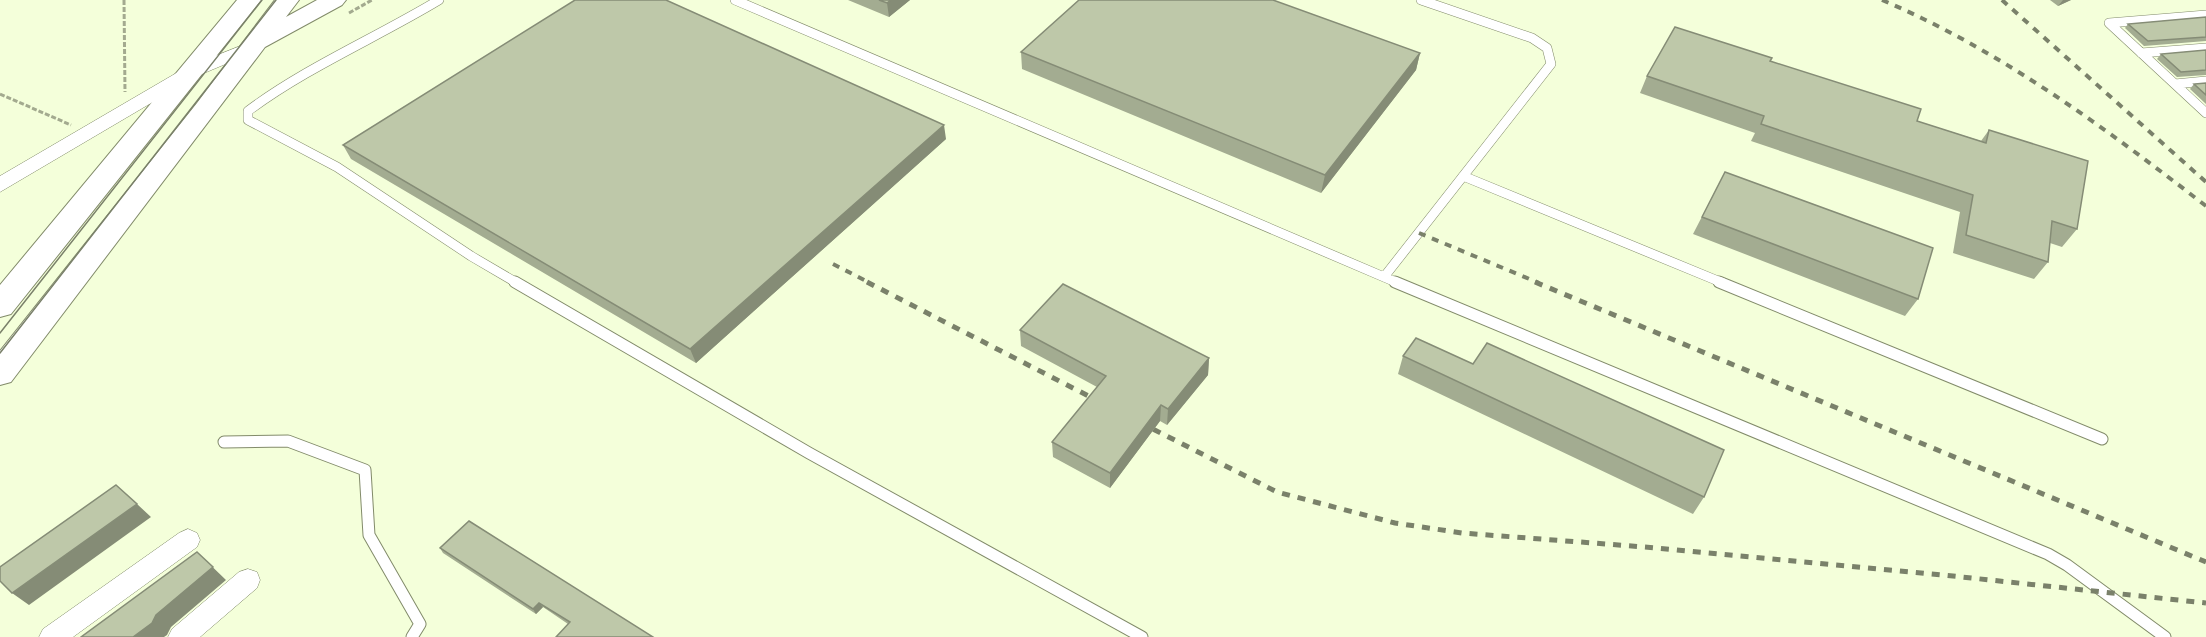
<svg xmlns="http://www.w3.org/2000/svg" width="2206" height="637" font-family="'Work Sans',sans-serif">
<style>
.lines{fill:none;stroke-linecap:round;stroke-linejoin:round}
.lane-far1-casing{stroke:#828b6a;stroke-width:10}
.lane-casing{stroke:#828b6a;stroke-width:13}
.street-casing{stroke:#828b6a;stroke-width:1}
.secondary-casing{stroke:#828b6a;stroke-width:2}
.path{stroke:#a3aa8f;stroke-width:3;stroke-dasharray:5 2;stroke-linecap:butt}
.lane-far1{stroke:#fff;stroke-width:9}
.lane{stroke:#fff;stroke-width:11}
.street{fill:#fff;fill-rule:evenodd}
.secondary{fill:#fff;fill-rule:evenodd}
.tram{stroke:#7a816a;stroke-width:1.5}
.rail-far1{stroke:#7a816a;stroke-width:4;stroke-dasharray:7 7;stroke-linecap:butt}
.rail{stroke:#7a816a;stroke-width:5;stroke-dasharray:8 8;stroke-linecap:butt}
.wall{fill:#a3ac91}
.shaded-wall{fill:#858c76}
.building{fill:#bec8a9;stroke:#858c76;stroke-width:1.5}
</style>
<rect width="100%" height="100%" fill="#f4ffda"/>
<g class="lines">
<!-- lane-far1 casing -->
<g class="lane-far1-casing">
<path id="lane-far1" d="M439,0C376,38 307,67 248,111V120L337,167L471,256L517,283
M735,0L1398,283
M2206,15L2109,23L2206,113
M2141,53L2206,48
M2175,84L2206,81
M1463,176L1723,283
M1384,277L1551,64L1547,48L1532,38L1421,0"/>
</g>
<!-- lane casing -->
<g class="lane-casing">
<path id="lane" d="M515,282L809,453L1142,637
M1395,282L2048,554L2067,565L2165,637
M1719,282L2102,439
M224,442L288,441L365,470L369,535L420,624L412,637"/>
</g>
<!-- street casing -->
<g class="street-casing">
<path id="street" d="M253,41L259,42L261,46L259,50L197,76L0,192V176L185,68Z
M188,529L197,533L200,540L197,547L73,637H39L43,629L179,533Z
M248,569L257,572L260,580L257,588L200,637H168L172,629L239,572Z"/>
</g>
<!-- secondary casing -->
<g class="secondary-casing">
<path id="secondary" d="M237,0H261L11,314L0,317V285Z
M275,0H299L286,17L317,0H346L342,5L265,47L11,382L0,385V351L197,103Z"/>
</g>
<!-- path -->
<path class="path" d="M124,0L125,92
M349,13L372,0
M0,94L71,125"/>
<!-- lane-far1 -->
<use href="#lane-far1" class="lane-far1"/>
<!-- lane -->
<use href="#lane" class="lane"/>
<!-- street -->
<use href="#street" class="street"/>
<!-- secondary -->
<use href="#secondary" class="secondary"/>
<!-- tram -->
<path class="tram" d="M0,333L262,0
M0,353L276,0"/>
<!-- rail-far1 -->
<path class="rail-far1" d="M1882,0C2000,50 2105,128 2206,206
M2002,0L2206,182
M1419,233L1539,283
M833,264L870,283"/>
<!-- rail -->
<path class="rail" d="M867,282L1104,404
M1535,282L2206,562
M1139,422L1277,492L1395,523L1462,533L1645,547L1943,575L2206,603"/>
</g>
<!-- wall -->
<path class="wall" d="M848,0H910L889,17Z
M2050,0H2071L2058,6Z
M2206,17V41L2144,46L2125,28L2128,24Z
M2206,50V75L2177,77L2157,59L2161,54Z
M1021,52L1420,53L1416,70L1321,193L1022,69Z
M1770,61L1917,121L1981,141L1989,130L2077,229L2062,247L2050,243L2048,262L2034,279L1953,253L1960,212L1751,141L1755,133L1640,93L1647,76Z
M2206,83V104L2190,89L2194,84Z
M946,139L696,363L351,159L343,145Z
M1725,172L1918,299L1905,316L1693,234Z
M1020,330L1209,358L1208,375L1167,425L1160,421L1110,488L1053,457L1052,442L1097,387L1021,346Z
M1403,356L1704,497L1693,514L1398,374Z
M440,548L653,637L568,624L543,607L536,614L443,553Z"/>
<!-- shaded-wall -->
<path class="shaded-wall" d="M891,0H910L889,17L887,3Z
M2063,0H2071L2058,6Z
M1420,53L1416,70L1321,193L1325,175Z
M944,125L946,139L696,363L690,349Z
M1209,358L1208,375L1167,425L1168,409Z
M1161,405L1160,421L1110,488V473Z
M137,504L151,517L29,605L12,593Z
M197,552L226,580L171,627L167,635L164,637H133L156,615Z
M539,603L543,607L536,614L533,609Z"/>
<!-- building -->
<path class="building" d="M575,0H666L944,125L690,349L343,145Z
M879,0H891L887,3Z
M1079,0H1273L1420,53L1325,175L1021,52Z
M2206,17V37L2148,41L2128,24Z
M1675,27L1772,58L1770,61L1921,109L1917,121L1986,143L1989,130L2088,161L2077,229L2052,221L2048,262L1966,235L1973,195L1761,124L1764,116L1647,76Z
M2206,50V70L2181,72L2161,54Z
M2206,83V95L2194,84Z
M1725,172L1933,248L1918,299L1702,217Z
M1063,284L1209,358L1168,409L1161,405L1110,473L1052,442L1106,376L1020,330Z
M1416,338L1473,364L1487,343L1724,450L1704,497L1403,356Z
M116,485L137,504L12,593L0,581V567Z
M469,521L653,637H556L570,622L539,603L533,609L440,548Z
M197,552L213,567L156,615L152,623L133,637H81Z"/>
</svg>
